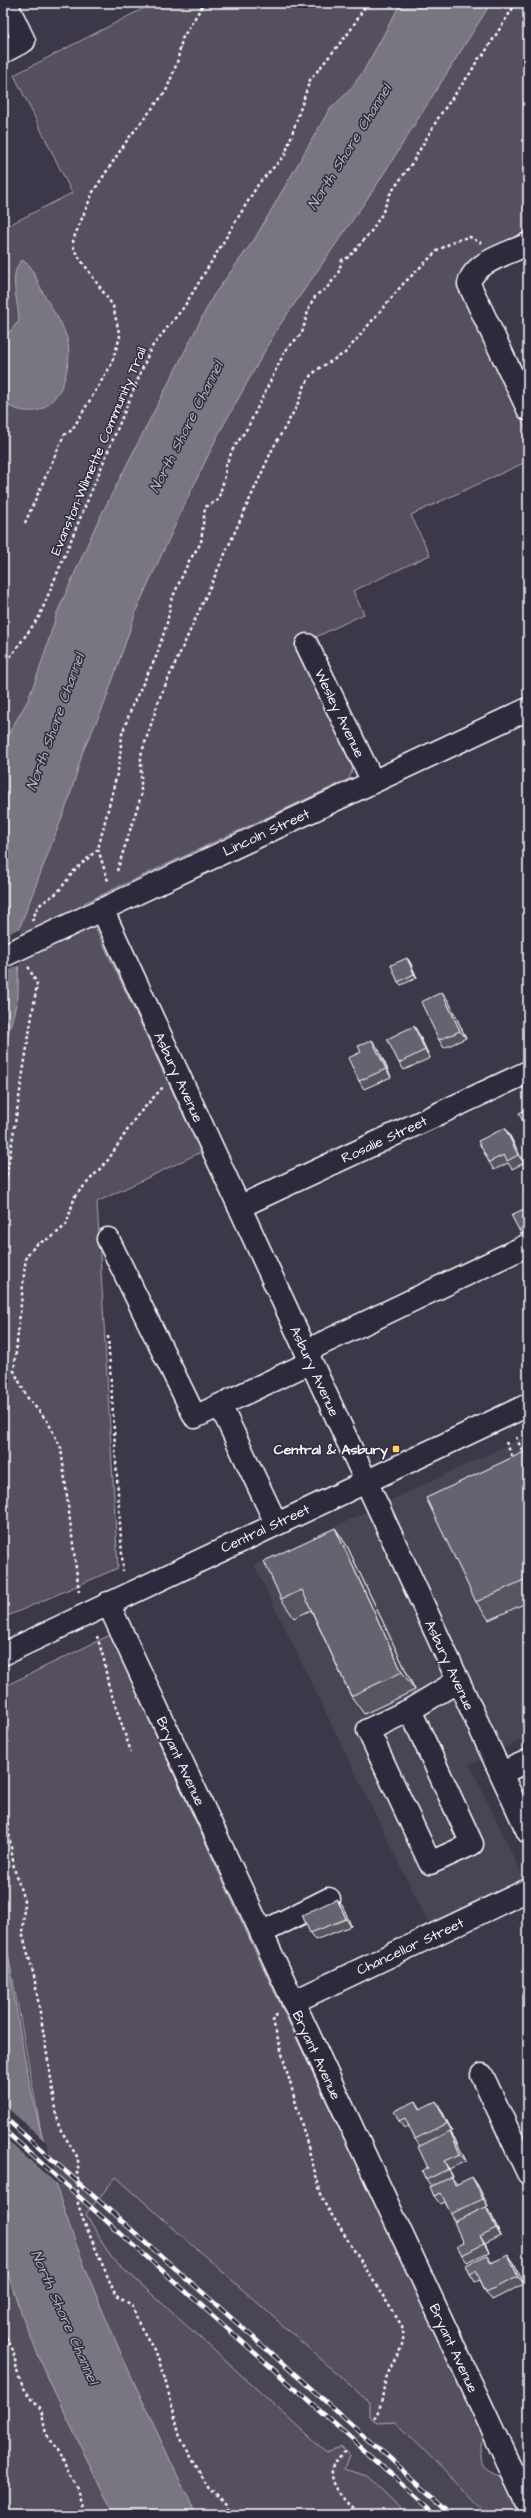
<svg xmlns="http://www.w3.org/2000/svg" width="531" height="2518" font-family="'Architects Daughter',sans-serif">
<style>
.built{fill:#494455}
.green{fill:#555060;stroke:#aaa8b0}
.water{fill:#797682;stroke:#afadb4}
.pier{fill:#3c3749}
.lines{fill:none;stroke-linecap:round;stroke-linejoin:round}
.minor-casing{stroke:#fff;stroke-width:25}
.major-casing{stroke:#fff;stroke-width:25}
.path{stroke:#fff;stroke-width:2.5;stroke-dasharray:3 3;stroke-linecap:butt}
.minor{stroke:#2f2a3d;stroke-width:22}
.major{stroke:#2f2a3d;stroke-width:22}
.rail-casing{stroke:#fff;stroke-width:4.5}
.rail{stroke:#2f2a3d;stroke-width:3;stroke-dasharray:9;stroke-linecap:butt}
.minor-bridge-casing{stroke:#fff;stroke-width:25;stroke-linecap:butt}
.minor-bridge{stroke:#2f2a3d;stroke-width:22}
.wall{fill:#585460;stroke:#fff}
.shaded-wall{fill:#47454e;stroke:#fff}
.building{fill:#666270;stroke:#fff}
.poi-dot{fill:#ffd166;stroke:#2f2a3d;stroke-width:1.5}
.labels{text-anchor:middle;stroke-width:3;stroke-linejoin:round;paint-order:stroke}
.street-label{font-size:14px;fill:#fff;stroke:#2f2a3d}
.poi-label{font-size:14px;font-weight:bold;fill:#fff;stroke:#2f2a3d;text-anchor:end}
.water-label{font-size:15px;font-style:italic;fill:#b5b4ba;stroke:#2f2a3d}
</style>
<rect width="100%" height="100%" fill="#3c3749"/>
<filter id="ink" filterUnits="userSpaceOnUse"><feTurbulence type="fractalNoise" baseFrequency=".025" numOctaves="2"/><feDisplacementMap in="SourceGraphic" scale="8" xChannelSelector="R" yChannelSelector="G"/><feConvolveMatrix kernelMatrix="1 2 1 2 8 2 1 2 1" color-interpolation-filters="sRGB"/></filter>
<g filter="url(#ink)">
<!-- built -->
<path class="built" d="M528,1435V1737L470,1765L527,1885L432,1931L254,1565Z
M116,2177L369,2402V2416L396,2422L487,2515H407L366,2476L344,2469L341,2448L326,2452L111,2257L86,2214Z"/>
<!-- green -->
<path class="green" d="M154,3H528V234L469,264L462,271L458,281L528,433V461L411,515L430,555L353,591L364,614L295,647L353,768L349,779L84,903L201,1152L97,1202L118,1568L3,1618V228L72,193L14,75Z
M110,1635L250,1940L484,2435C479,2461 475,2472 505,2478L522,2515H488L396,2422L377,2423L369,2416V2402L116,2177L86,2214L111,2257L326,2452L341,2447L349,2455L344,2469L366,2476L407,2515H3V2137L56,2182L41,2132L3,1926V1687Z"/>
<!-- water -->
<path class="water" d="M401,3H491L374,189L277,329L218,435L190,493L138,606L104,705L83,751L69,799L19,929L18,997L3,1054V757L11,729L28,700L40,668L57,613L96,525L213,296L254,240L329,110L348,92L363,72Z
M22,260L30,266C35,274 38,282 42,291C58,322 76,335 66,373C63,387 57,397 46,406C35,416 14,410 3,403V339L19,321C19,303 7,274 22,260Z
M3,1926C14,1995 24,2065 41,2133C74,2263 139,2393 196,2515H114C74,2430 27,2346 3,2256Z"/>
<!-- pier -->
<path class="pier" d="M21,928L20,965L3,973V936Z
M3,2104L46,2142L59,2186L3,2137Z"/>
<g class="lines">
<!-- minor casing -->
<g class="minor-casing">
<path id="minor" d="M3,52L24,41L6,3
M528,244C510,253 473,262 469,284L528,409
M307,645L373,782
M102,909L528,1832
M65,927L528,709
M239,1207L528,1072
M108,1239L195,1417L311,1362
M306,1351L528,1245
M220,1405L276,1523
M108,1603L528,2506
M410,1710L472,1844L430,1863L368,1730L410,1710L458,1681
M501,1773L528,1761
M261,1933L329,1899
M293,2002L528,1890
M482,2075L528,2173"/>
</g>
<!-- major casing -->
<g class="major-casing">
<path id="major" d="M3,1654L528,1405"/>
</g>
<!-- path -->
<path class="path" d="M25,523L64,435L72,430L111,365L120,337L113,306L74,250L73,240L93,192L128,139L166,91L177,63L182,39L204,3
M3,667L39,617L151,348L184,307L259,183L285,155L310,80L350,31L367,3
M98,849L108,881
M117,871L141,796V755L160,697L273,448L296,408L304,387L311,375L321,367L345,353L403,284L437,251L456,240L470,237L481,243
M32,921L38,906L58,892L74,871L98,849L119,766L122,734L133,704L156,657L167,623L171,601L189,561L201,543L205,507L218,500L225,476L226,465L233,449L248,427L285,351L302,333L309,308L316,295L326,289L338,274L342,260L349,257L370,233L382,214L390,194L412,163L440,115L471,72L478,59L482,57L516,3
M3,1199L37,984L28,966
M108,1336L123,1571
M516,1437L524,1454
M506,1442L514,1460
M79,1592L61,1448L48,1422L27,1397L14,1371L26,1256L37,1244L52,1237L66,1225L75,1196L108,1160L136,1117L163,1087
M97,1636L104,1660L108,1684L131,1752
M3,1793L14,1868L24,1901L23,1936L34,1976L59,2127L78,2158V2204L84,2222L116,2296L132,2305L139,2324L160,2360L180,2437L209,2489L228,2505L232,2515
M277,2014L273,2021L323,2201L402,2326C408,2348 392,2359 386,2379C381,2396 384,2404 373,2420
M3,2332L13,2350L18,2375L23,2387L41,2409L46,2434L59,2449L68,2474L76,2486L85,2515
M345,2451C342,2455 336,2459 334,2463C325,2483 347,2502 358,2515"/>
<!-- minor -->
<use href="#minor" class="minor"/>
<!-- major -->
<use href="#major" class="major"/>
<!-- rail casing -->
<g class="rail-casing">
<path id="rail" d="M3,2116L454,2515
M3,2129L437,2515"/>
</g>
<!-- rail -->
<use href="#rail" class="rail"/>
<!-- minor-bridge casing -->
<g class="minor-bridge-casing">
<path id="minor-bridge" d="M3,956L65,927"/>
</g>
<!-- minor-bridge -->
<use href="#minor-bridge" class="minor-bridge"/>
</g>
<!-- wall -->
<path class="wall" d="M407,958L410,962L417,978L401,985L398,982Z
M448,1000L466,1038L444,1048L439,1040Z
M419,1034L430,1058L404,1070L399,1063Z
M378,1048L391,1077L364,1089L359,1081Z
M510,1136L524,1163L512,1169L508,1163L494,1170L489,1162Z
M528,1207V1231L521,1234L519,1230Z
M528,1453V1602L489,1620L476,1602Z
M335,1528L347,1546L415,1690L364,1714L351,1696L311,1610L294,1618L281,1599Z
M337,1899L343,1907L351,1926L315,1940L310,1933Z
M416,2101L421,2109H441L452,2131L450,2132L455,2139L466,2161L449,2169L453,2177L452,2178L457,2184H477L488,2206L486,2207L491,2214L501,2236L485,2244L489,2252L467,2262L462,2255L464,2243L455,2221L451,2214L445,2202L440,2204L434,2196L431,2187L426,2180L428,2168L420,2146L415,2139L409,2126L404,2128L399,2121Z
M487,2255L492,2262H513L524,2284L492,2300L486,2292L480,2280L475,2282L470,2274Z"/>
<!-- shaded-wall -->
<path class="shaded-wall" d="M407,958L410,962L417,978L414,974Z
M442,992L448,1000L466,1038L460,1031Z
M414,1026L419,1034L430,1058L425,1050Z
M372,1040L378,1048L391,1077L386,1069Z
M505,1128L510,1136L524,1163L518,1155Z
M335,1528L347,1546L415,1690L402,1672Z
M337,1899L343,1907L351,1926L346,1919Z
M436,2101L441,2109L452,2131L447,2123Z
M450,2131L455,2139L466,2161L460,2154Z
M444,2161L449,2169L453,2177L448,2169Z
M472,2177L477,2184L488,2206L483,2199Z
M486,2207L491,2214L501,2236L496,2228Z
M480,2236L485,2244L489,2252L484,2244Z
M508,2255L513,2262L524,2284L518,2277Z"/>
<!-- building -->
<path class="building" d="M407,958L414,974L398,982L391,965Z
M442,992L460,1031L439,1040L421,1002Z
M414,1026L425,1050L399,1063L387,1039Z
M372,1040L386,1069L359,1081L348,1058L361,1052L358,1046Z
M528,1109V1133L519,1113Z
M505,1128L518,1155L507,1161L504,1155L489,1162L478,1141Z
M528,1207V1226L519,1230L511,1215Z
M526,1451L528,1454V1578L476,1602L426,1498Z
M335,1528L402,1672L351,1696L302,1590L281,1599L264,1561Z
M337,1899L346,1919L310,1933L302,1915Z
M416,2101L420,2109L436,2101L447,2123L415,2139L405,2118L399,2121L394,2111Z
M450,2131L460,2154L444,2161L448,2169L426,2180L422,2171L428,2168L418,2147Z
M452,2177L455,2185L472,2177L483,2199L451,2214L441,2193L434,2196L430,2187Z
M486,2207L496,2228L480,2236L484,2244L462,2255L457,2246L464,2243L454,2222Z
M487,2255L491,2263L508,2255L518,2277L486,2292L476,2271L470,2274L466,2265Z"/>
</g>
<!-- markers -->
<rect class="poi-dot" x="392" y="1445" width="8" height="8" rx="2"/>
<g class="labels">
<!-- street labels -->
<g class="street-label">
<text transform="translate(98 451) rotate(-67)" y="5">Evanston-Wilmette Community Trail</text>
<text transform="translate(340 713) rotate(64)" y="5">Wesley Avenue</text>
<text transform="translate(266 832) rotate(-25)" y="5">Lincoln Street</text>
<text transform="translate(179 1077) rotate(65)" y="5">Asbury Avenue</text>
<text transform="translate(384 1139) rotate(-25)" y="5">Rosalie Street</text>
<text transform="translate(315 1371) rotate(65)" y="5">Asbury Avenue</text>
<text transform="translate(265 1528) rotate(-25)" y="5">Central Street</text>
<text transform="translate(450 1665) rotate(65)" y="5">Asbury Avenue</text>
<text transform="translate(181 1761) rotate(65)" y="5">Bryant Avenue</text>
<text transform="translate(410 1946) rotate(-25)" y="5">Chancellor Street</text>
<text transform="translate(317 2055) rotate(65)" y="5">Bryant Avenue</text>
<text transform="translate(454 2348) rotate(65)" y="5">Bryant Avenue</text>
</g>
<!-- poi labels -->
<g class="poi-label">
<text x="388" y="1454">Central &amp; Asbury</text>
</g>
<!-- water labels -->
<g class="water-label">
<text transform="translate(349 147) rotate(-58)" y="5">North Shore Channel</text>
<text transform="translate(186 427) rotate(-63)" y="5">North Shore Channel</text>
<text transform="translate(55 722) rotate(-70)" y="5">North Shore Channel</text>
<text transform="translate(65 2317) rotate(66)" y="5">North Shore Channel</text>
</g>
</g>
<!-- margin -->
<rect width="531" height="2518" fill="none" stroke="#2f2a3d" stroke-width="16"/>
<rect x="8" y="8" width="515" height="2502" fill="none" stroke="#fff" stroke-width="1.5" filter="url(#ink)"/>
</svg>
